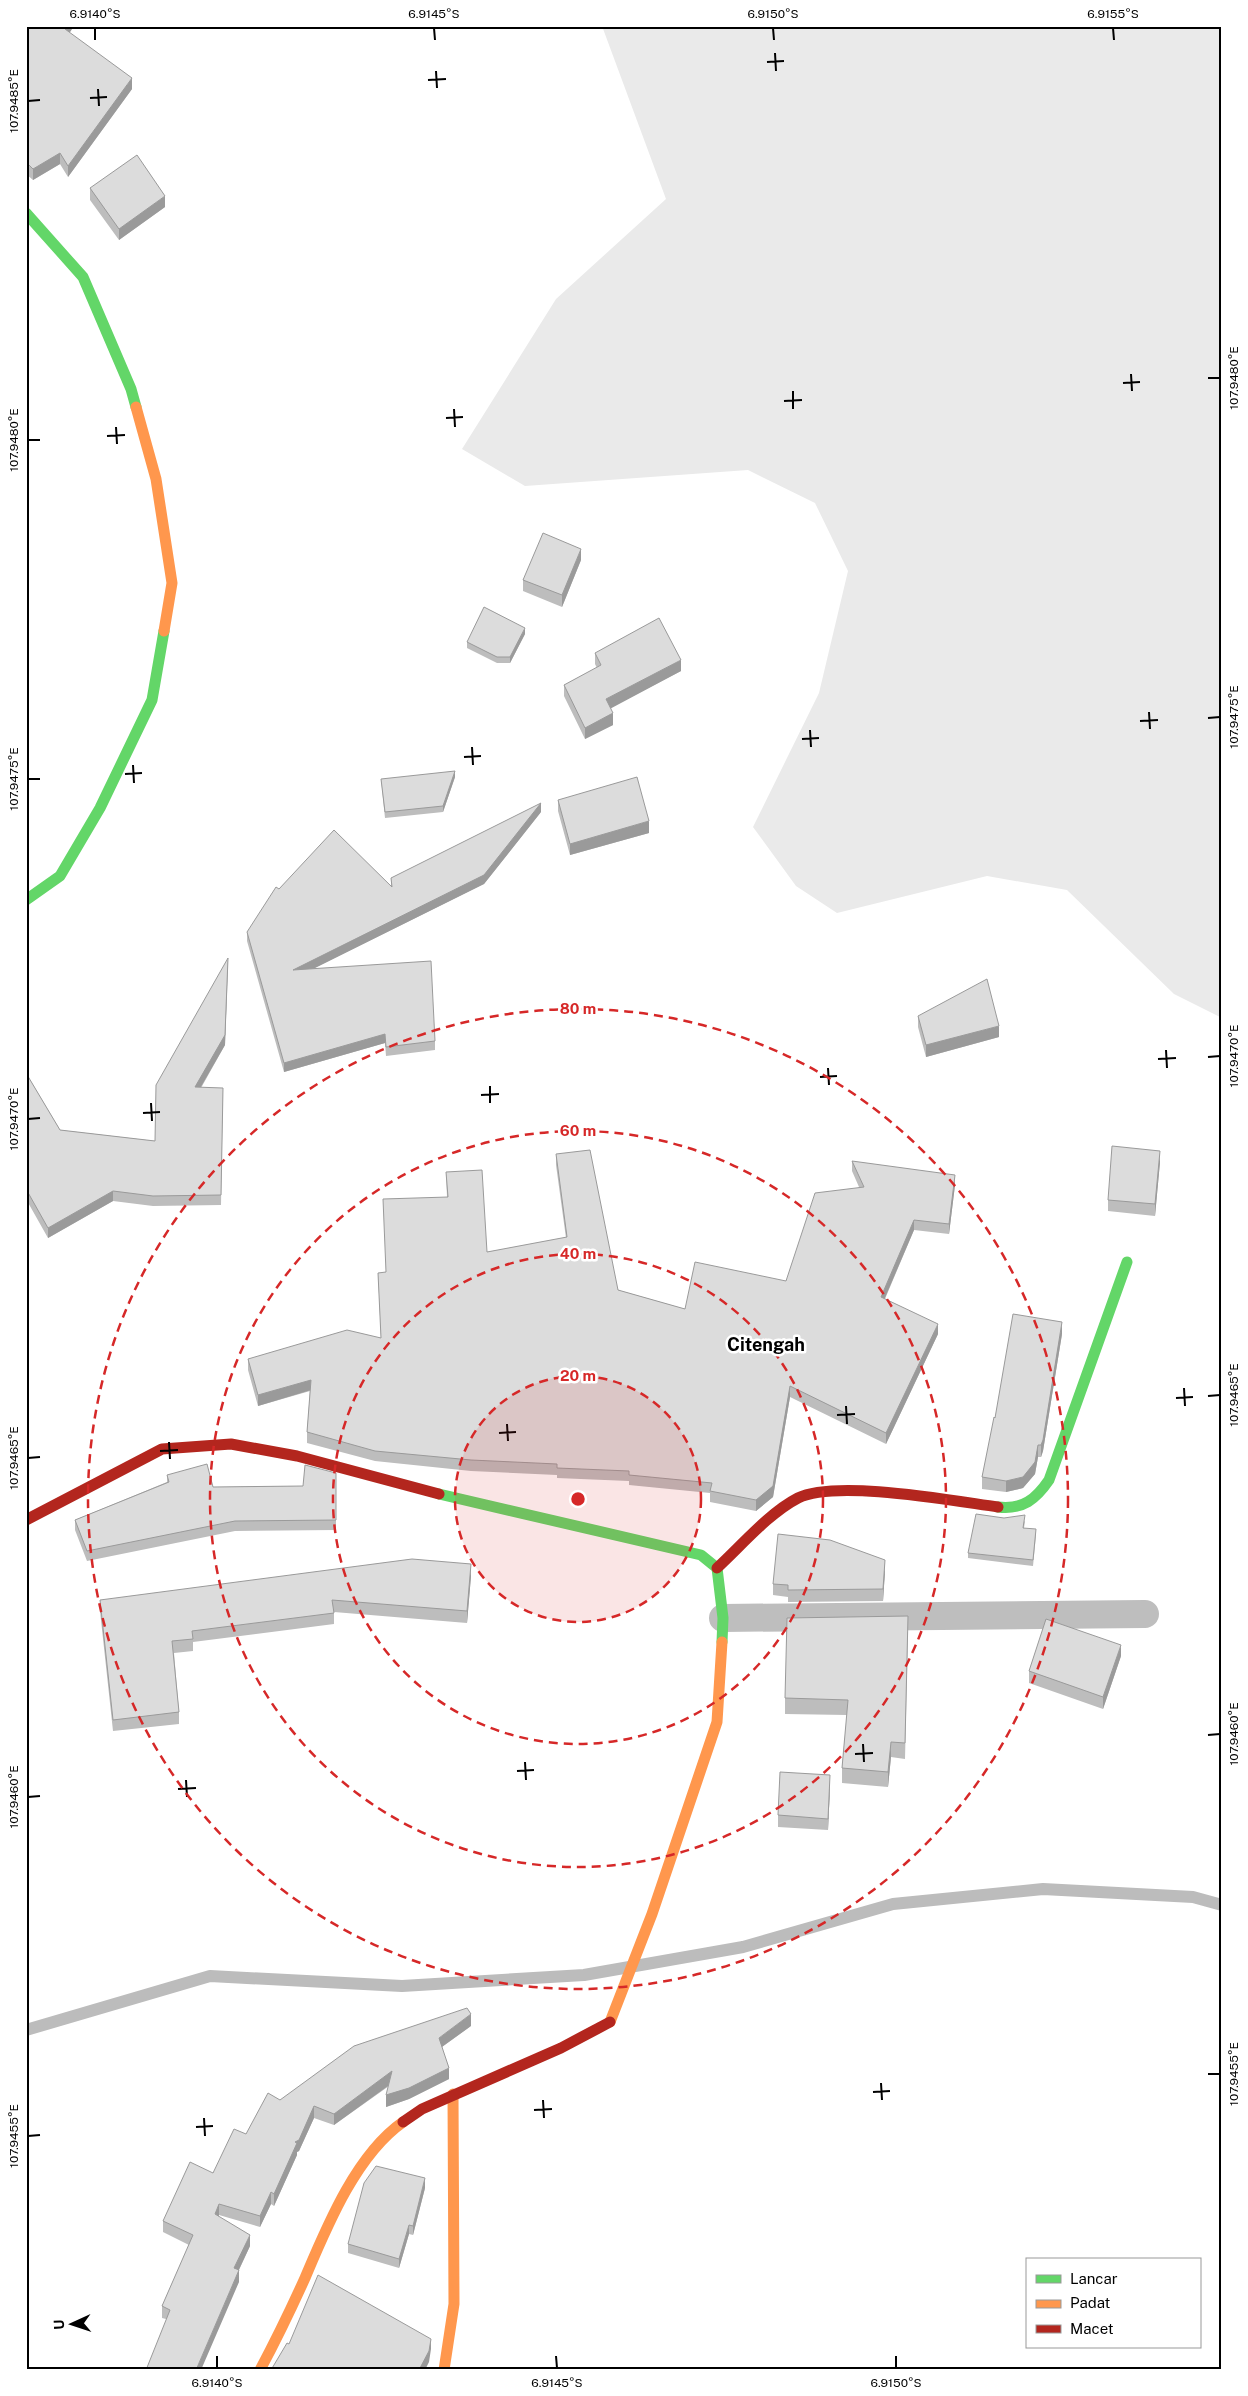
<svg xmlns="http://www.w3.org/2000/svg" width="1248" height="2396" font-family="'Public Sans',sans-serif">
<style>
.green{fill:#eaeaea}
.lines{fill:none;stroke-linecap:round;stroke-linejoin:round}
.stream{stroke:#bcbcbc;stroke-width:12}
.street{stroke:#bebebe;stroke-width:28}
.fast{stroke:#63d668;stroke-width:11}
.slow{stroke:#ff974d;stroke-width:11}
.jam{stroke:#b3261e;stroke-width:11}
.wall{fill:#bdbdbd}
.shaded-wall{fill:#9a9a9a}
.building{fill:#dcdcdc;stroke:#9a9a9a}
.ticks{fill:none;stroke:#000;stroke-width:2}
.ring{fill:none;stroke:#d62828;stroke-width:2.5;stroke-dasharray:9 6}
.labels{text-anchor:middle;stroke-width:5;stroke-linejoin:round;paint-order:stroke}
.quarter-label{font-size:18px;font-weight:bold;fill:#000;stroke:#fff}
.centre{fill:#d62828;stroke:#fff;stroke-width:2.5}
.ring-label{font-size:15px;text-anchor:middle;font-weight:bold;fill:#d62828;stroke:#fff;stroke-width:5;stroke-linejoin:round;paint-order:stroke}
.neatline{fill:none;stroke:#000;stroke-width:2}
.ticks-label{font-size:12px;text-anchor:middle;fill:#000}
</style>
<rect width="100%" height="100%" fill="#fff"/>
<!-- green -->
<path class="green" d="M602,26H1222V1018L1174,994L1067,890L987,876L837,913L796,886L753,827L819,693L848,571L815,503L748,470L525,486L462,449L556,299L666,199Z"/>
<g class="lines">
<!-- stream -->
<path class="stream" d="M26,2030L210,1976L402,1986L584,1975L743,1947L893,1904L1043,1889L1193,1897L1222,1905"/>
<!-- street -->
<path class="street" d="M723,1618L1145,1614"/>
<!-- fast -->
<path class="fast" d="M26,213L83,277L131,389L136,407
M26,900L60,876L100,808L152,700L164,631
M439,1494L701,1555L717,1568L723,1618L722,1642
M998,1507C1023,1510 1036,1499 1049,1480L1127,1262"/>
<!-- slow -->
<path class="slow" d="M136,407L156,479L172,583L164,631
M610,2022L652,1914L717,1722L722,1642
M260,2370C276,2340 291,2309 305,2278C327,2226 356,2155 403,2122
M444,2370L454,2304L453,2094"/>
<!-- jam -->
<path class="jam" d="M26,1520L162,1449L231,1444L297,1456L439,1494
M717,1568C741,1546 769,1513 798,1498C836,1479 954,1501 998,1507
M403,2122L422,2109L561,2048L610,2022"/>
</g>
<!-- wall -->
<path class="wall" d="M26,26L70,33L132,89L68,177L60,164L33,180L26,174Z
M90,188L165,207L119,240L90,200Z
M581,560L562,607L523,591V580Z
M525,634L510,663H497L467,648V642Z
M595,653L681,671L610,708L613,725L585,739L564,696V685L597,668L595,664Z
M455,777L443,812L385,818L381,779Z
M558,800L649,833L570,855L558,811Z
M541,812L484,884L314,968L435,1041V1050L386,1056L385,1043L284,1072L247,941V932L279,889L391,886V878Z
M228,968L225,1045L201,1088H223L221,1205L153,1206L113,1201L48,1238L26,1199V1073L60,1130L155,1141Z
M918,1016L999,1037L926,1057L918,1027Z
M556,1154L618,1290L685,1309L786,1281L859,1187L852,1171V1161L955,1185L949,1234L914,1230L885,1299L938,1334L886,1444L790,1397L773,1497L756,1511L710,1502V1493L629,1485V1481L557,1478V1475L471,1471L375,1461L307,1443V1432L310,1391L258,1406L248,1370V1359L381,1338L378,1273H385L447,1197L446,1172L487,1252L566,1238L556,1165Z
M1160,1162L1155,1216L1108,1211V1200Z
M1062,1334L1043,1451L1041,1457H1038L1035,1474L1023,1488L1006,1492L982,1489V1477L995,1418Z
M336,1473V1530L235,1531L87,1561L75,1530V1520L167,1482V1475L213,1487L303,1486Z
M1025,1521L1024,1528L1036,1535L1033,1566L968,1558V1553Z
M885,1571L883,1601L788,1602V1597L773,1595V1584Z
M471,1576L467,1623L334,1612V1624L193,1642V1651L174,1653L179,1712V1724L113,1731L100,1611V1600Z
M908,1632L905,1759L891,1757L888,1787L842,1783V1768L847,1715L785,1714V1698Z
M1121,1656L1103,1709L1029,1683V1671Z
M830,1787L828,1830L778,1827V1815Z
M471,2026L442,2047L449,2079L409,2099L386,2107L389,2086L334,2125L314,2118L299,2151L297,2152V2155L274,2206L271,2204L260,2227L219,2215V2217L250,2246L239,2270V2282L166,2319L162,2318V2306L189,2245L163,2232V2221L213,2173L246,2134L280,2100Z
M425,2188L413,2235L409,2234L399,2268L348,2253V2244Z"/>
<!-- shaded-wall -->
<path class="shaded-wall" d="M66,26H74L65,40V29Z
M132,78V89L68,177V166Z
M60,153V164L33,180V169Z
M165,196V207L119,240V229Z
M581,549V560L562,607V595Z
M525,628V634L510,663V657Z
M681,660V671L606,711V699Z
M613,713V725L585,739V728Z
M455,771V777L443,812V806Z
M541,803V812L484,884L293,979V970Z
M649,821V833L570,855V844Z
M228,958L225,1045L195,1097V1087Z
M999,1026V1037L926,1057V1045Z
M385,1034V1043L284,1072V1063Z
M1160,1151V1162L1155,1216V1204Z
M955,1175V1185L949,1234V1224Z
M113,1191V1201L48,1238V1228Z
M914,1220V1230L881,1307V1297Z
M1062,1322V1334L1043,1451L1041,1457V1445Z
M938,1324V1334L886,1444V1433Z
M311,1380V1390L258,1406V1395Z
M790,1386V1397L773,1497L756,1511V1500Z
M1038,1445V1457L1035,1474L1023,1488L1006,1492V1481Z
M885,1560V1571L883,1601V1589Z
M471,1564V1576L467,1623V1611Z
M1121,1645V1656L1103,1709V1697Z
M891,1742V1757L888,1787V1772Z
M830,1775V1787L828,1830V1819Z
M471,2014V2026L439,2049V2038Z
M449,2068V2079L409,2099L386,2107V2095Z
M392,2071V2083L334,2125V2114Z
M314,2106V2118L299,2151L297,2152V2155L274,2206V2194L295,2142Z
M425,2178V2188L413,2235V2226Z
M271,2192V2204L260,2227V2216Z
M219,2204V2215L215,2226V2214Z
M409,2225V2234L399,2268V2259Z
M250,2235V2246L234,2280V2268Z
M239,2270V2282L201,2370H196Z
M431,2339V2349L429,2362L425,2370H419Z"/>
<!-- building -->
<path class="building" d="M26,26H66L65,29L132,78L68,166L60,153L33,169L26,162Z
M137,155L165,196L119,229L90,188Z
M543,533L581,549L562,595L523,580Z
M484,607L525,628L510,657H497L467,642Z
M659,618L681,660L606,699L613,713L585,728L564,685L601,665L595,653Z
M455,771L443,806L385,812L381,779Z
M637,777L649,821L570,844L558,800Z
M541,803L484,875L293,970L431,961L435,1041L386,1047L385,1034L284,1063L247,932L276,887L279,889L334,830L392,887L391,878Z
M228,958L225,1035L195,1087L223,1088L221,1195L153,1196L113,1191L48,1228L26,1189V1073L60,1130L155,1141L156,1085Z
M987,979L999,1026L926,1045L918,1016Z
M1112,1146L1160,1151L1155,1204L1108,1200Z
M590,1150L618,1290L685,1309L695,1262L786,1281L815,1193L864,1187L852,1161L955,1175L949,1224L914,1220L881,1297L938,1324L886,1433L790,1386L773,1486L756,1500L710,1491L712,1483L629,1475V1471L557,1468V1464L471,1460L375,1451L307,1432L311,1380L258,1395L248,1359L347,1330L381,1338L378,1273L386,1272L383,1199L448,1197L446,1172L482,1170L487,1252L567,1237L556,1154Z
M1013,1314L1062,1322L1043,1440L1041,1445H1038L1035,1462L1023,1477L1006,1481L982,1477L994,1417L995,1418Z
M207,1464L213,1487L303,1486L305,1465L336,1473V1520L235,1521L87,1551L75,1520L169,1482L167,1475Z
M976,1514L1004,1518L1025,1515L1023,1528L1036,1529L1033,1560L968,1553Z
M778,1534L830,1540L885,1560L883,1589L788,1590V1585L773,1584Z
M412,1559L471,1564L467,1611L332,1600L334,1613L192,1631L193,1639L172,1641L179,1712L113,1720L100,1600Z
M908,1616L905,1743L891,1742L888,1772L842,1768L848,1700L785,1698L787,1618Z
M1046,1619L1121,1645L1103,1697L1029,1671Z
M780,1772L830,1775L828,1819L778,1815Z
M467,2008L471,2014L439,2038L449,2068L409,2088L386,2095L392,2071L334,2114L314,2106L299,2140L295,2142L297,2143L274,2194L271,2192L260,2216L219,2204L215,2214L250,2235L234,2268L239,2270L196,2370H146L170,2310L162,2306L193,2235L163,2221L190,2162L213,2173L234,2129L246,2134L268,2093L280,2100L354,2046Z
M376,2166L425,2178L413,2226L409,2225L399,2259L348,2244L364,2183Z
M318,2275L431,2339L429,2351L419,2370H271L287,2343L289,2344Z"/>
<!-- ticks -->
<path class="ticks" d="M95,28V40M434,28L435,40M773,28L774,40M1113,28L1114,40M775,53L776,71M767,62L784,61M436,71L437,88M428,80L446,79M98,89L99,106M90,98L107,97M28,101L40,100M1131,374L1132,391M1208,378H1220M1123,383L1140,382M793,391V409M784,401L802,400M454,409L455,427M446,418L463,417M116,427L117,444M107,436L125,435M28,440H40M1149,712L1150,729M1208,718L1220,717M1140,721L1158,720M810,730L811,747M802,739L819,738M472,747L473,765M464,757L481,756M133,765L134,783M125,774L142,773M28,779H40M1166,1050L1167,1068M1208,1057L1220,1056M1158,1059L1176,1058M828,1068L829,1085M820,1077L837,1076M490,1086V1103M481,1095L499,1094M151,1103L152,1121M143,1113L160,1112M28,1119L40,1118M1184,1388L1185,1406M1208,1396L1220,1395M1176,1398L1193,1397M846,1406L847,1424M837,1415L855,1414M507,1424L508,1441M499,1433L516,1432M169,1442L170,1459M160,1451L178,1450M28,1458L40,1457M1208,1735L1220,1734M863,1744L864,1762M855,1754L873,1753M525,1762L526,1780M517,1771L534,1770M186,1780L187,1797M178,1789L196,1788M28,1797L40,1796M1208,2074H1220M881,2083L882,2100M873,2092L890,2091M543,2100L544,2118M534,2110L552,2109M204,2118L205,2136M196,2127L213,2126M28,2136L40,2135M217,2356V2368M556,2356L557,2368M896,2356V2368"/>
<!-- distance rings -->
<circle cx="578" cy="1499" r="123" fill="#d62828" fill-opacity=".12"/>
<g class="ring">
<circle cx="578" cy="1499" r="123"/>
<circle cx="578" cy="1499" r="245"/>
<circle cx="578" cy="1499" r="368"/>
<circle cx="578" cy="1499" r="490"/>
</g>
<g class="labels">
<!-- quarter labels -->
<g class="quarter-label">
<text x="766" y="1351">Citengah</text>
</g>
</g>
<circle cx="578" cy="1499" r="8" class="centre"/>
<g class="ring-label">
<text x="578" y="1014">80 m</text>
<text x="578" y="1136">60 m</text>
<text x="578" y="1259">40 m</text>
<text x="578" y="1381">20 m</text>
</g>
<!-- border -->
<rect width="1248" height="2396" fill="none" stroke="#ffffff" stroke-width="55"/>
<!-- legend -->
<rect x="1026" y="2258" width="175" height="90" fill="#ffffff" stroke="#999999"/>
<rect x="1036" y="2275" width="25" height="8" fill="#63d668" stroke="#999999"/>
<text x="1070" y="2284" font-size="15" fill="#000000">Lancar</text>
<rect x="1036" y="2300" width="25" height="8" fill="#ff974d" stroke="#999999"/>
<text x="1070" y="2308" font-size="15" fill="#000000">Padat</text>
<rect x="1036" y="2325" width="25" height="8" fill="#b3261e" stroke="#999999"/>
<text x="1070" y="2334" font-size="15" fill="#000000">Macet</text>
<!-- north arrow -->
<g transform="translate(72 2324) rotate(267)" stroke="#ffffff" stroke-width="4" paint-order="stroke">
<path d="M0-4L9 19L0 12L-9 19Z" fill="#000000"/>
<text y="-8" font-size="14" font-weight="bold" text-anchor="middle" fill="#000000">U</text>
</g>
<rect x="28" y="28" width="1192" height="2340" class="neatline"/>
<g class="ticks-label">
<text x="95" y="18">6.9140°S</text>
<text x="434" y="18">6.9145°S</text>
<text x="773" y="18">6.9150°S</text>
<text x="1113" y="18">6.9155°S</text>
<text transform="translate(14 101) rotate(-90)" y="4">107.9485°E</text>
<text transform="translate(1234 378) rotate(-90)" y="4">107.9480°E</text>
<text transform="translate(14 440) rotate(-90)" y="4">107.9480°E</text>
<text transform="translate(1234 717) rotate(-90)" y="4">107.9475°E</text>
<text transform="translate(14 779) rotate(-90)" y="4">107.9475°E</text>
<text transform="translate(1234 1056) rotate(-90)" y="4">107.9470°E</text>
<text transform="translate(14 1119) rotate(-90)" y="4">107.9470°E</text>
<text transform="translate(1234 1395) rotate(-90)" y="4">107.9465°E</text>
<text transform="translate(14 1458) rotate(-90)" y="4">107.9465°E</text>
<text transform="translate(1234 1734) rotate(-90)" y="4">107.9460°E</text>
<text transform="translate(14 1797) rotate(-90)" y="4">107.9460°E</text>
<text transform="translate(1234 2074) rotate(-90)" y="4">107.9455°E</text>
<text transform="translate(14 2136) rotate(-90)" y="4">107.9455°E</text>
<text x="217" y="2387">6.9140°S</text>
<text x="557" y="2387">6.9145°S</text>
<text x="896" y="2387">6.9150°S</text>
</g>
</svg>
